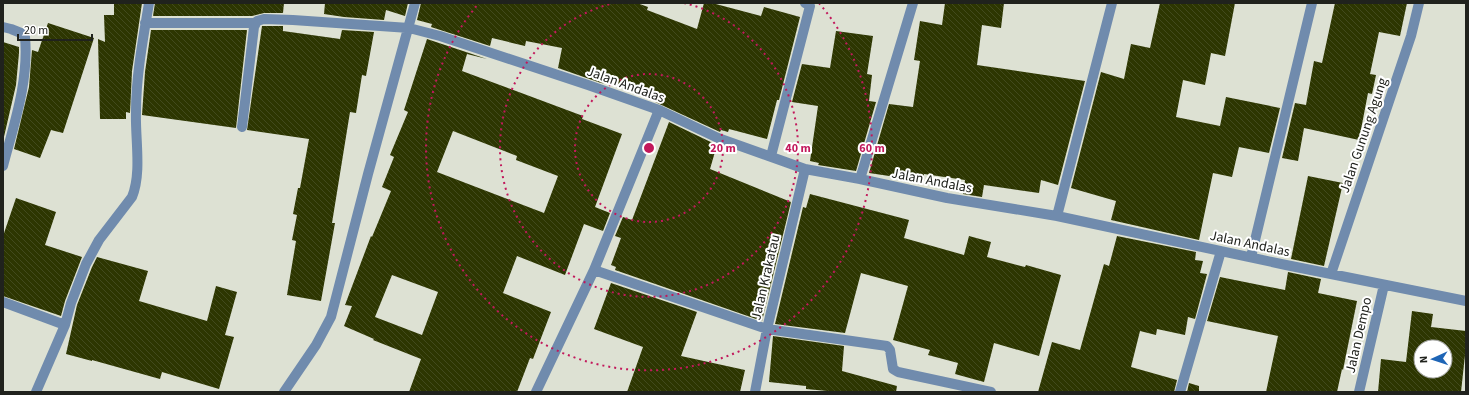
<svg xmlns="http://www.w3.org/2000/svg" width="1469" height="395" font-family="'Source Sans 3',sans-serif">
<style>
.building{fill:url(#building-back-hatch);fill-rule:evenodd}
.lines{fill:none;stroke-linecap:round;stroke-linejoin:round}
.minor{stroke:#708bad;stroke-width:10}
.ring{fill:none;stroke:#c2185b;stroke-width:2;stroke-dasharray:2 4}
.labels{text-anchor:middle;stroke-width:4;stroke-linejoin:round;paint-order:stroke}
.street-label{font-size:14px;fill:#20221d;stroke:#fff}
.centre{fill:#c2185b;stroke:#fff;stroke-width:2}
.ring-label{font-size:12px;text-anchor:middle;font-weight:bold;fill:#c2185b;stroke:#fff;stroke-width:4;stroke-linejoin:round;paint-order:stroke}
</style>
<defs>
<pattern id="building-back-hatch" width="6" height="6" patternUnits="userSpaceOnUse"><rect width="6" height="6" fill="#2d3601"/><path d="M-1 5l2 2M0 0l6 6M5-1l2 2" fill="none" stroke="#424a1d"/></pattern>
</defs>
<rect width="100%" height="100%" fill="#dde1d3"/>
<!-- building -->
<path class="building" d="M114,3H142L132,71L130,113L126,112V119H100L98,39L105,42L104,15H114Z
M155,3H284L283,13H264L252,16H153Z
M325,3H408L405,16L386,10L384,20L344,17L324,14Z
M421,3H637L648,7L647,10L697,29L704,3H712L761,16L764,7L800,17L779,100H777L767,139L729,129L728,132L721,130L720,132L655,102L657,97L614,82V85L601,83L558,68L562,48L526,41L525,46L492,38L490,46L431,27L432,24L417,20Z
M945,3H1004L1001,28L982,25L977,65L1085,81L1058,185L1041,180L1039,193L984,185L982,197L963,194L965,180L924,174L923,181L869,173L889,104L913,107L920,61L914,60L920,21L942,25Z
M1160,3H1235L1225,56L1211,53L1205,85L1183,80L1176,117L1220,126L1226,97L1280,108L1269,153L1239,147L1232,177L1213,173L1199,240L1111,220L1116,201L1071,188L1101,72L1124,79L1131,44L1150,48Z
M1335,3H1407L1400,36L1379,32L1370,74L1376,75L1372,94L1368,93L1359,140L1304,128L1298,161L1282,158L1295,103L1306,105L1314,61L1322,63Z
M48,23L94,38L63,133L51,130L40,158L14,149L29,87L32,50L38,52Z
M262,26H283V31L340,39L342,30L374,32L366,76L362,75L356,113L350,112L332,223H335L321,301L287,295L296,241L292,240L297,215L293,214L298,188H300L309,139L247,130Z
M151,30H247L236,128L142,115L145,72Z
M836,31L873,36L867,74L872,75L869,101L876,102L856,171L818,165L819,163L810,161L818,106L792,102L802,64L830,68Z
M427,39L487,59L467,54L462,71L583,116L582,119L622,134L595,207L610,213L603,231L584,224L565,275L517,256L503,293L551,312L533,359L530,358L517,392H409L421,359L373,340L374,339L344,326L352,306L345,305L371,236L372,237L391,191L382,187L394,157L390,155L408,112L404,110ZM453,131L517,156L516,160L558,176L544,213L437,172ZM392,275L438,292L422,335L375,317Z
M3,42L19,47V53L16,85L3,141Z
M669,122L717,145L710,169L791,202L762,321L615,270L616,267L611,265L621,238L615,236L623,217L632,220Z
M1308,176L1343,183L1324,266L1291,259Z
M810,194L909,220L904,238L964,255L969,236L991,242L987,257L1025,267L1026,265L1061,275L1039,356L994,343L984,382L955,374L958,363L928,355L930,350L893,340L908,286L861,273L845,333L775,324L803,207L806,208Z
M16,198L56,212L45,245L82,257L65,301L61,316L3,296V236Z
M1117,236L1196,252L1195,260L1203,261L1200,273L1207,274L1195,319L1188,317L1185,335L1157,329L1156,335L1140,331L1131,367L1177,380L1174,392H1038L1052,342L1080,350L1104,264L1109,266Z
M97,257L148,271L139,301L207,321L216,286L237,292L225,335L234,337L219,389L162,372L160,379L92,360V361L66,354L77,305L92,267Z
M1288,272L1321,279L1318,293L1357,301L1343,370L1342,369L1337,392H1266L1278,336L1207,321L1220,277L1285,290Z
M611,283L697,312L681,356L745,370L740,392H627L643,347L594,329Z
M1412,311L1433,314L1431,327L1466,331V346L1461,392H1378L1381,359L1406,362ZM1421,347H1445V371H1421Z
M773,336L844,346L842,371L897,386L896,392H838L806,389V386L769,382Z
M1189,383L1199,386V392H1187Z"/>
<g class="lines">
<!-- minor -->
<path class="minor" d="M145,23H255
M3,27L11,29L21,33L25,37C29,81 14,124 3,166
M242,127L254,27L257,21L264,19L293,20L409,28L440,36L588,85L659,110L718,138L805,169L860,179L947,198L1057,216L1286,265L1466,301
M771,156L810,6L805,3
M860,179L913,3
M1057,216L1112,3
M1251,257L1312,3
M594,270L767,329L887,346L890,350L893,369L898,372L991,392
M1331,274L1411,36L1419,3
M3,302L65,325
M36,392L65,325L71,303L86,264L99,240L132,197C142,173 135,138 136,112C136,76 143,39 149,3
M284,392L316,345L331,317L368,174L415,3
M536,392L594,270L659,110
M755,392L767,329L805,169
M1180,392L1221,251
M1359,392L1384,285"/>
</g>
<!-- distance rings -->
<g class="ring">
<circle cx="649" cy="148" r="74"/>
<path d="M684 3A149 149 0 1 1 614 3"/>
<path d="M819 3A223 223 0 1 1 479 3"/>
</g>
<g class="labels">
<!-- street labels -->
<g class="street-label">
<text transform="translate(626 84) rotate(20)" y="5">Jalan Andalas</text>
<text transform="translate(1363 135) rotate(-71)" y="5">Jalan Gunung Agung</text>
<text transform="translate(932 180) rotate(11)" y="5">Jalan Andalas</text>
<text transform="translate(1250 243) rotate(12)" y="5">Jalan Andalas</text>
<text transform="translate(765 277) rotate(-77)" y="5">Jalan Krakatau</text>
<text transform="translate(1358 335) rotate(-77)" y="5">Jalan Dempo</text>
</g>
</g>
<circle cx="649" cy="148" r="6" class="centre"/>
<g class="ring-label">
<text x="723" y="152">20 m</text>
<text x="798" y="152">40 m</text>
<text x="872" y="152">60 m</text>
</g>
<!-- border -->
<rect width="1469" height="395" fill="none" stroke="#20221d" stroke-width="8"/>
<!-- north arrow -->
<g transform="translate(1433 359) rotate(267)"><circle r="19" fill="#ffffff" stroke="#a6a7a5"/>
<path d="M0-3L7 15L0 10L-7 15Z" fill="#1e65b6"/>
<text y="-6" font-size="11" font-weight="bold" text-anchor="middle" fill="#20221d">N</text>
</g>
<!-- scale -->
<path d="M18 34v6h74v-6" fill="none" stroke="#20221d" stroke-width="2"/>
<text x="24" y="34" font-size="12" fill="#20221d" stroke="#ffffff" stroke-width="3" paint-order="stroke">20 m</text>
</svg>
